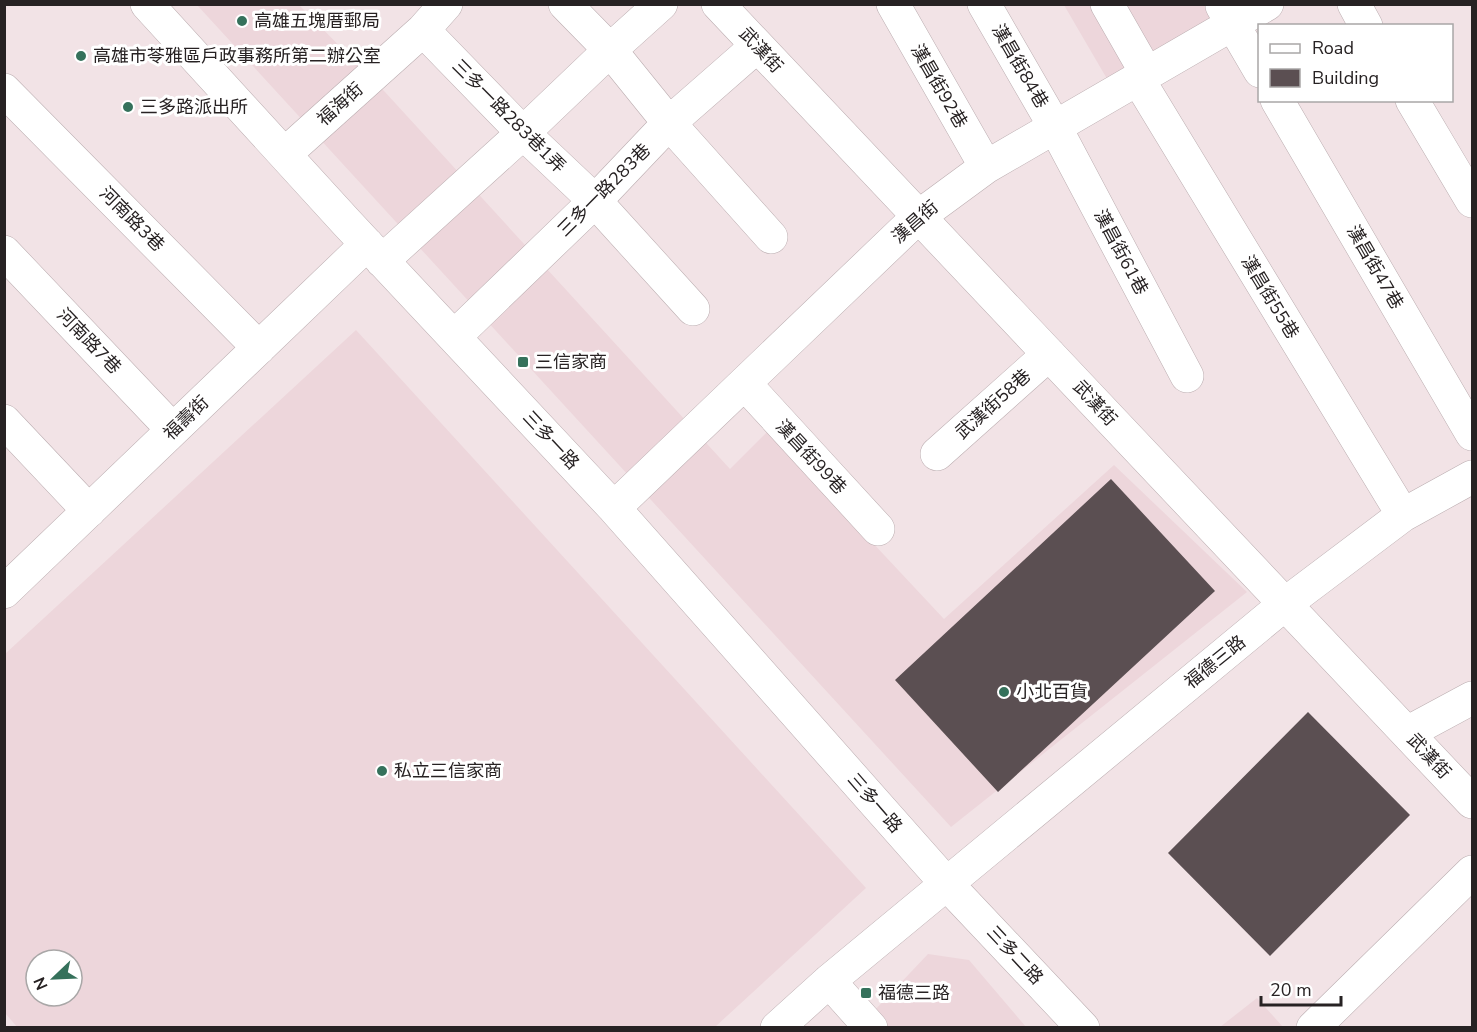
<svg xmlns="http://www.w3.org/2000/svg" width="1477" height="1032" font-family="'Nunito Sans','Noto Sans TC',sans-serif">
<style>
.built{fill:#edd6db;fill-rule:evenodd}
.building{fill:#5b4f52}
.lines{fill:none;stroke-linecap:round;stroke-linejoin:round}
.minor-casing{stroke:#bbadb0;stroke-width:34}
.minor{stroke:#fff;stroke-width:33}
.poi-dot{fill:#35715b;stroke:#fff;stroke-width:2}
.labels{text-anchor:middle;stroke-width:6;stroke-linejoin:round;paint-order:stroke}
.poi-label{font-size:18px;fill:#272223;stroke:#fff;text-anchor:start}
.street-label{font-size:18px;fill:#272223;stroke:#fff}
</style>
<rect width="100%" height="100%" fill="#f2e3e6"/>
<!-- built -->
<path class="built" d="M197,5H299L385,92L730,469L768,431L944,619L1114,465L1247,592L951,827Z
M1064,5H1275L1117,96Z
M356,330L866,888L715,1027L18,1028L5,1013V654ZM36,960H72V996H36Z
M928,954L969,960L1026,1027H887L873,1012Z
M1257,998L1283,1027H1220Z"/>
<!-- building -->
<path class="building" d="M1111,479L1215,591L998,792L895,680Z
M1308,712L1410,815L1270,956L1168,853Z"/>
<g class="lines">
<!-- minor casing -->
<g class="minor-casing">
<path id="minor" d="M147,4L347,223L614,508L946,883L1083,1028
M565,4L610,50L669,123L771,237
M718,4L1472,802
M893,4L986,167
M984,4L1055,127L1187,376
M1107,4L1147,74
M1354,4L1366,26
M1222,6L1260,71
M423,30L523,133L595,201L693,309
M1138,79L1403,515
M4,90L259,348
M1277,100L1472,434
M1412,100L1472,201
M285,154L423,30L446,4
M4,252L173,430
M382,261L523,133L610,50L661,4
M454,337L595,201L669,123L757,46
M745,384L878,529
M4,421L89,511
M937,454L1049,354
M614,508L918,217L986,167L1267,4
M4,592L367,244
M1407,733L1472,698
M829,981L871,1028
M777,1028L829,981L1285,604L1403,515L1472,477
M1313,1028L1472,872"/>
</g>
<!-- minor -->
<use href="#minor" class="minor"/>
</g>
<!-- markers -->
<g class="poi-dot">
<circle cx="242" cy="21" r="6"/>
<circle cx="81" cy="56" r="6"/>
<circle cx="128" cy="107" r="6"/>
<rect x="517" y="356" width="12" height="12" rx="3"/>
<circle cx="1004" cy="692" r="6"/>
<circle cx="382" cy="771" r="6"/>
<rect x="860" y="987" width="12" height="12" rx="3"/>
</g>
<g class="labels">
<!-- poi labels -->
<g class="poi-label">
<text x="254" y="27">高雄五塊厝郵局</text>
<text x="93" y="62">高雄市苓雅區戶政事務所第二辦公室</text>
<text x="140" y="113">三多路派出所</text>
<text x="535" y="368">三信家商</text>
<text x="1016" y="698">小北百貨</text>
<text x="394" y="777">私立三信家商</text>
<text x="878" y="999">福德三路</text>
</g>
<!-- street labels -->
<g class="street-label">
<text transform="translate(761 50) rotate(47)" y="6">武漢街</text>
<text transform="translate(1020 66) rotate(60)" y="6">漢昌街84巷</text>
<text transform="translate(939 86) rotate(60)" y="6">漢昌街92巷</text>
<text transform="translate(340 104) rotate(-42)" y="6">福海街</text>
<text transform="translate(509 116) rotate(45)" y="6">三多一路283巷1弄</text>
<text transform="translate(604 190) rotate(-45)" y="6">三多一路283巷</text>
<text transform="translate(132 219) rotate(45)" y="6">河南路3巷</text>
<text transform="translate(915 222) rotate(-41)" y="6">漢昌街</text>
<text transform="translate(1121 252) rotate(62)" y="6">漢昌街61巷</text>
<text transform="translate(1375 267) rotate(60)" y="6">漢昌街47巷</text>
<text transform="translate(1270 297) rotate(59)" y="6">漢昌街55巷</text>
<text transform="translate(89 341) rotate(46)" y="6">河南路7巷</text>
<text transform="translate(1095 403) rotate(47)" y="6">武漢街</text>
<text transform="translate(993 404) rotate(-42)" y="6">武漢街58巷</text>
<text transform="translate(186 418) rotate(-44)" y="6">福壽街</text>
<text transform="translate(551 440) rotate(47)" y="6">三多一路</text>
<text transform="translate(811 457) rotate(47)" y="6">漢昌街99巷</text>
<text transform="translate(1215 662) rotate(-39)" y="6">福德三路</text>
<text transform="translate(1429 756) rotate(47)" y="6">武漢街</text>
<text transform="translate(875 803) rotate(49)" y="6">三多一路</text>
<text transform="translate(1015 955) rotate(47)" y="6">三多二路</text>
</g>
</g>
<!-- border -->
<rect width="1477" height="1032" fill="none" stroke="#272223" stroke-width="12"/>
<!-- legend -->
<rect x="1258" y="24" width="195" height="78" fill="#ffffff" stroke="#a9a7a7" stroke-width="1.5"/>
<rect x="1270" y="44" width="30" height="9" fill="#ffffff" stroke="#a9a7a7" stroke-width="1.5"/>
<text x="1312" y="54" font-size="18" fill="#272223">Road</text>
<rect x="1270" y="69" width="30" height="18" fill="#5b4f52" stroke="#a9a7a7" stroke-width="1.5"/>
<text x="1312" y="84" font-size="18" fill="#272223">Building</text>
<!-- north arrow -->
<g transform="translate(54 978) rotate(247)"><circle r="28" fill="#ffffff" stroke="#a9a7a7" stroke-width="1.5"/>
<path d="M0-4.5L10 22L0 15L-10 22Z" fill="#35715b"/>
<text y="-9" font-size="16" font-weight="bold" text-anchor="middle" fill="#272223">N</text>
</g>
<!-- scale -->
<path d="M1261 996v9h80v-9" fill="none" stroke="#272223" stroke-width="3"/>
<text x="1270" y="996" font-size="18" fill="#272223" stroke="#ffffff" stroke-width="4.5" paint-order="stroke">20 m</text>
</svg>
